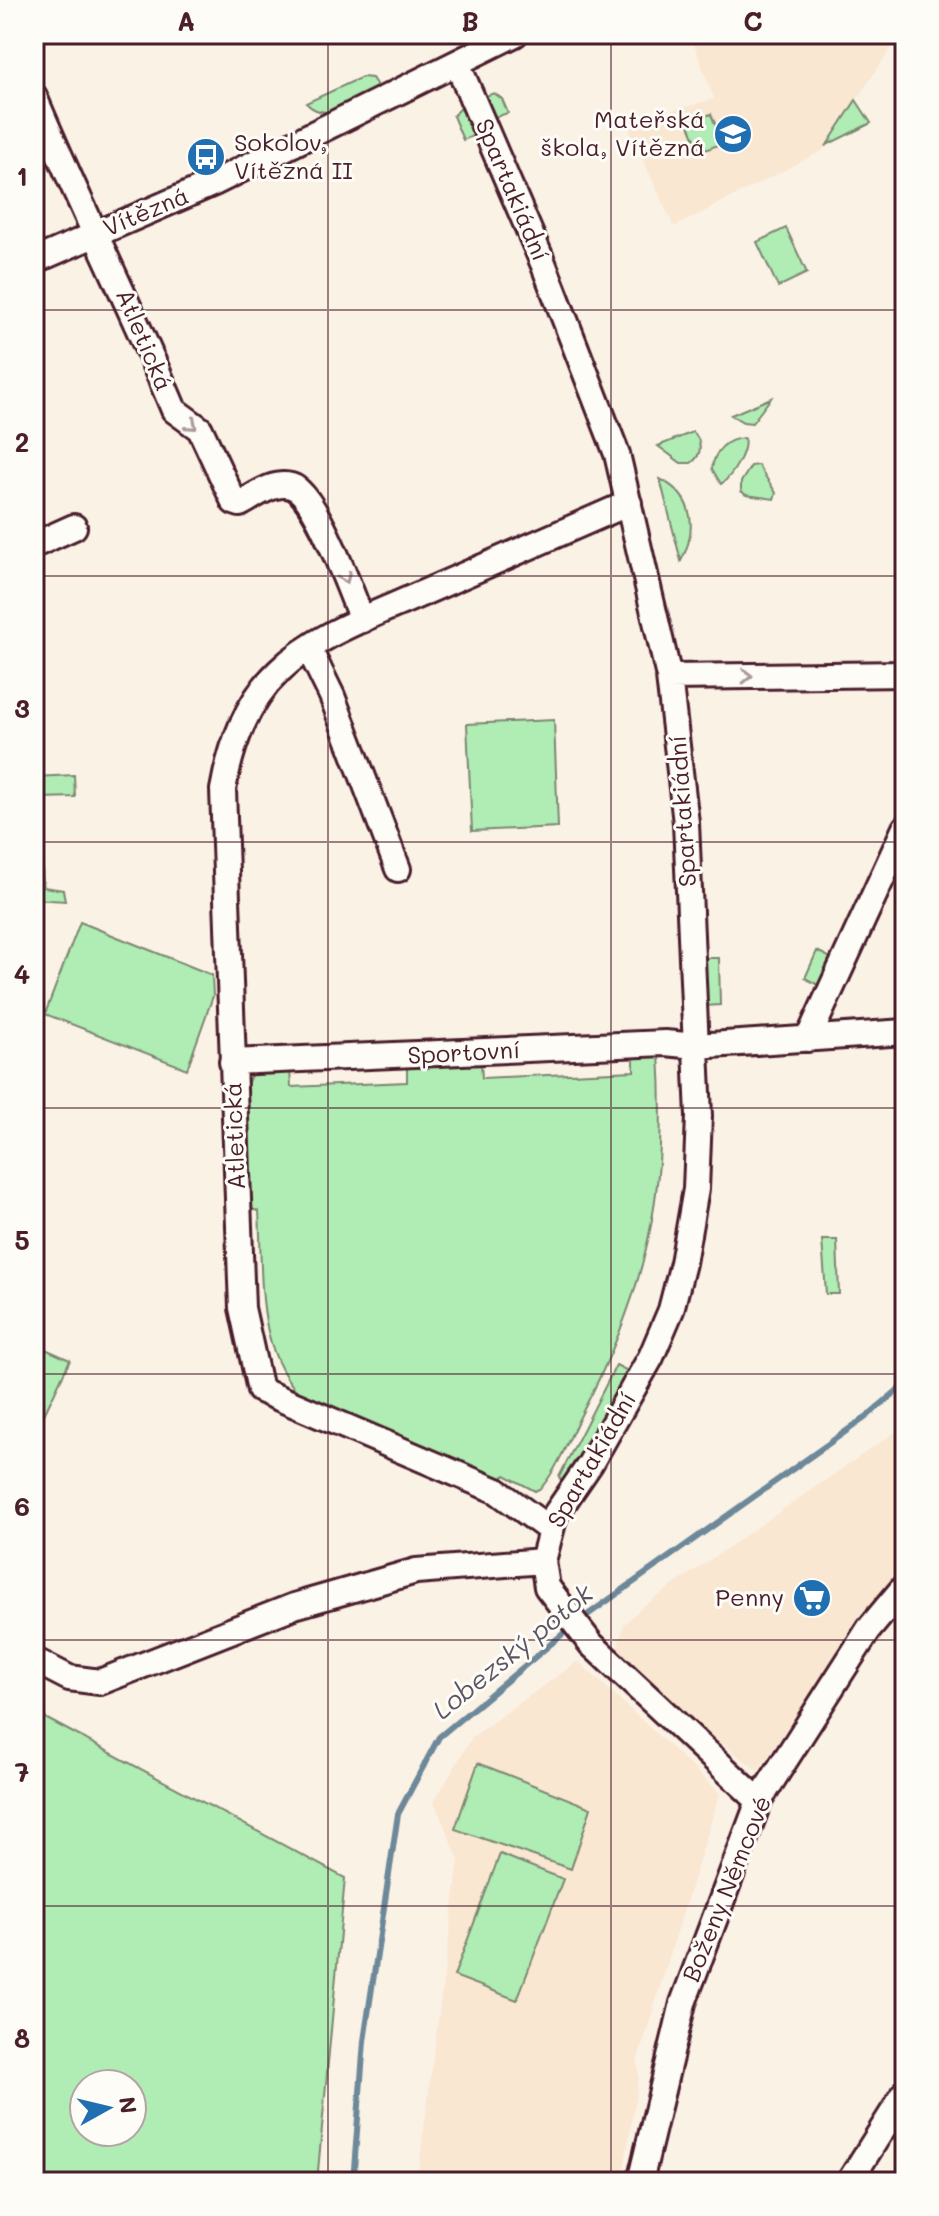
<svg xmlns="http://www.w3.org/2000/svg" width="939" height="2216" font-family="Mali,sans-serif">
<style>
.built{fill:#f9e7d2}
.green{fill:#afedb4;stroke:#7c8670;stroke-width:2;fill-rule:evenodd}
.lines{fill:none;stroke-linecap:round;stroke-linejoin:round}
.stream{stroke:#6c8899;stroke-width:6}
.minor-casing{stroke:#4a1f2b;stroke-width:30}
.minor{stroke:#fdfcf7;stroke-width:24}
.oneway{stroke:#ac999b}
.grid{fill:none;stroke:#4a1f2b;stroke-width:2;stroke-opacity:0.55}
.labels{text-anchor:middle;stroke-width:6;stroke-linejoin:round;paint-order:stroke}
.poi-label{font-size:24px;fill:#4a1f2b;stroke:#fdfcf7;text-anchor:end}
.street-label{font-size:24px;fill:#4a1f2b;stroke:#fdfcf7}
.water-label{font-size:26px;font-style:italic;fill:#5b5462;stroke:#fdfcf7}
.neatline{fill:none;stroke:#4a1f2b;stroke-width:3}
.grid-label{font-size:26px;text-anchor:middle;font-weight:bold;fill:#4a1f2b}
</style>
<rect width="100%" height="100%" fill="#fbf2e6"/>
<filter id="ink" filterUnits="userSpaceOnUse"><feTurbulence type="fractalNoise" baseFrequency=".0125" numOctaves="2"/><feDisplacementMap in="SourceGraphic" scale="16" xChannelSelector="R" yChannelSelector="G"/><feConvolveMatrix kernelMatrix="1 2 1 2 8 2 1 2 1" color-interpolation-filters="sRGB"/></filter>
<g filter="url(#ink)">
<!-- built -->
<path class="built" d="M690,34H901L822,151L674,227L626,123L714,99Z
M905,1425V1560L758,1771L664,1700L626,1661L617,1650L624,1624L642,1607Z
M578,1661L720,1793L638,2059L639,2077L622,2182H417L459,1860L434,1802L472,1737Z"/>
<!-- green -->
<path class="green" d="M362,77L372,78L379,89C357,101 327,125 306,103Z
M494,93L502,99L508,113L492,118L483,97Z
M856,100L871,123L827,145Z
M464,105L478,134L463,140L453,116Z
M711,114L723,143L700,152L688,122Z
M786,228L807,273L778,287L757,242Z
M771,398L752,423L743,422L731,415Z
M693,432C702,441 703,455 691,463H681L658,446Z
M744,438C748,450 732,477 721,484L712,469C714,451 726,439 744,438Z
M758,465L776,493L774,499L746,495L741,491V482L751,466Z
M660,479C694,496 698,529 681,561Z
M554,720L558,827L472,831L467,724Z
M74,775L75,797L40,798V816H34V777Z
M42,866L43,887L63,890L65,901L34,899V867Z
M80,922L212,975L213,996L187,1069L45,1014Z
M817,951L831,958L818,985L805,978Z
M703,958H719L720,1005L705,1006Z
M659,1053C668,1193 647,1289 582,1413C569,1437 559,1467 541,1488L535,1491L505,1475L499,1482L307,1401C254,1356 263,1275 259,1211L251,1209L247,1084L252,1073L290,1069L291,1087L407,1082V1064L481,1062L482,1078L634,1071V1054Z
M822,1240H837L839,1294H826Z
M34,1344L70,1360L34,1436Z
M616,1365L630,1372L621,1394L563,1485L559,1477Z
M34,1712L345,1878L317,2182H34ZM132,2084V2132H84V2084Z
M478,1763L591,1808L571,1869L455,1829Z
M500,1854L563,1879L517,2000L454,1976Z"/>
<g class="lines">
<!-- stream -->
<path class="stream" d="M579,1621L866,1417L905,1384
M353,2182L364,2041L398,1814L439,1737L570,1628"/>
<!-- minor casing -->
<g class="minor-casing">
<path id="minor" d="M457,63L543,263L617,454L669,677L686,823L699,1116L696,1189L683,1263L671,1310L651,1357L590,1464L555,1515L543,1561
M34,96C78,202 130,304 174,410L200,429L234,502L240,504C255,496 273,481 291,486C315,492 352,595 362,620
M34,261L214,183L515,34
M34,545L74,527
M309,649L332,696L398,869
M669,677L905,674
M808,1039L905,828
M232,1062L665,1043L696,1046L905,1032
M549,1529L497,1491L260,1390L242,1308L223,790C231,745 246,703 279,671C317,634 376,614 423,593C492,563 561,533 629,503
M34,1660L69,1678L100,1682L294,1606L416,1571L543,1561L547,1587L591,1644L759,1801
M640,2182L683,2003L759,1801L869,1629L905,1586
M849,2182L905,2093"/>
</g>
<!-- minor -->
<use href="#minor" class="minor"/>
</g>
<!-- one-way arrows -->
<defs><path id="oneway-chevron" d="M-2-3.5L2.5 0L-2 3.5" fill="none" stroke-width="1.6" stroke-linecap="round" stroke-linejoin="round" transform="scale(2)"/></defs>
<g class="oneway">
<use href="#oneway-chevron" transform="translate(192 425) rotate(41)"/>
<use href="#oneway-chevron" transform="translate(345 578) rotate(67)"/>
<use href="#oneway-chevron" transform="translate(747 676) rotate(-1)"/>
</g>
</g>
<!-- grid -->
<path class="grid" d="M328,34V2182M611,34V2182M34,310H905M34,576H905M34,842H905M34,1108H905M34,1374H905M34,1640H905M34,1906H905"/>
<!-- icons -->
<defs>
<g id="school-disc" transform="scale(2)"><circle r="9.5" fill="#1f6fb2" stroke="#fdfcf7"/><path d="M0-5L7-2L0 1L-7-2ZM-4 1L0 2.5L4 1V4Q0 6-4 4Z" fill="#fff"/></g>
<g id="bus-disc" transform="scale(2)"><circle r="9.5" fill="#1f6fb2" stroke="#fdfcf7"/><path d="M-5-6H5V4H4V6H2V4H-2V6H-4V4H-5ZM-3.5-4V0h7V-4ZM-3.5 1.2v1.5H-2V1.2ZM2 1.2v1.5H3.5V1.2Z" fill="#fff"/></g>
<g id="supermarket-disc" transform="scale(2)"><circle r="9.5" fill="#1f6fb2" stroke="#fdfcf7"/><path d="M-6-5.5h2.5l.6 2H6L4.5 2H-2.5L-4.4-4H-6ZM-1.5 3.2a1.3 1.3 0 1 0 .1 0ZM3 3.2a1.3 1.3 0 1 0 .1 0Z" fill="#fff"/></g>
</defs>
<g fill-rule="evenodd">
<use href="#school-disc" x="733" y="134"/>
<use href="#bus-disc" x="206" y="157"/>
<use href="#supermarket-disc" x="812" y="1598"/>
</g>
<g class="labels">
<!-- poi labels -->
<g class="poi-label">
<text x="705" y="128">Mateřská<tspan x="705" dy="28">škola, Vítězná</tspan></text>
<text x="234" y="151" text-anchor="start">Sokolov,<tspan x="234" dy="28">Vítězná II</tspan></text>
<text x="784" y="1606">Penny</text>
</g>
<!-- street labels -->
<g class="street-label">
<text transform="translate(512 190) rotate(67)" y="8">Spartakiádní</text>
<text transform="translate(146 212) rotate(-23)" y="8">Vítězná</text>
<text transform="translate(144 340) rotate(67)" y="8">Atletická</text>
<text transform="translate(683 811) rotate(-94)" y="8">Spartakiádní</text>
<text transform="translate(464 1053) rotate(-3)" y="8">Sportovní</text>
<text transform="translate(235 1136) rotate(-92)" y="8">Atletická</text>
<text transform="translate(592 1460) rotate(-60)" y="8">Spartakiádní</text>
<text transform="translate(727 1889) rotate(-68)" y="8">Boženy Němcové</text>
</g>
<!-- water labels -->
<g class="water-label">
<text transform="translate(513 1652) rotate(-39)" y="9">Lobezský potok</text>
</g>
</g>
<!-- margin -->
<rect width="939" height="2216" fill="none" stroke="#fdfcf7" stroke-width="88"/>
<!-- north arrow -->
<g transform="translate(108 2108) rotate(82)"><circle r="38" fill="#fdfcf7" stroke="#b5a4a5" stroke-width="2"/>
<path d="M0-6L14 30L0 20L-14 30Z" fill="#1f6fb2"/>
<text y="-12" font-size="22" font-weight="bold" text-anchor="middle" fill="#4a1f2b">N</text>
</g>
<rect x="44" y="44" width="851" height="2128" class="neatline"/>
<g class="grid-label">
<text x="186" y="31">A</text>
<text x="470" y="31">B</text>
<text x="753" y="31">C</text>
<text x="22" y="186">1</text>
<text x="22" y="452">2</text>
<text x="22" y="718">3</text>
<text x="22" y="984">4</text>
<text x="22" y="1250">5</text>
<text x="22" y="1516">6</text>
<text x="22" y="1782">7</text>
<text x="22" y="2048">8</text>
</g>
</svg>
